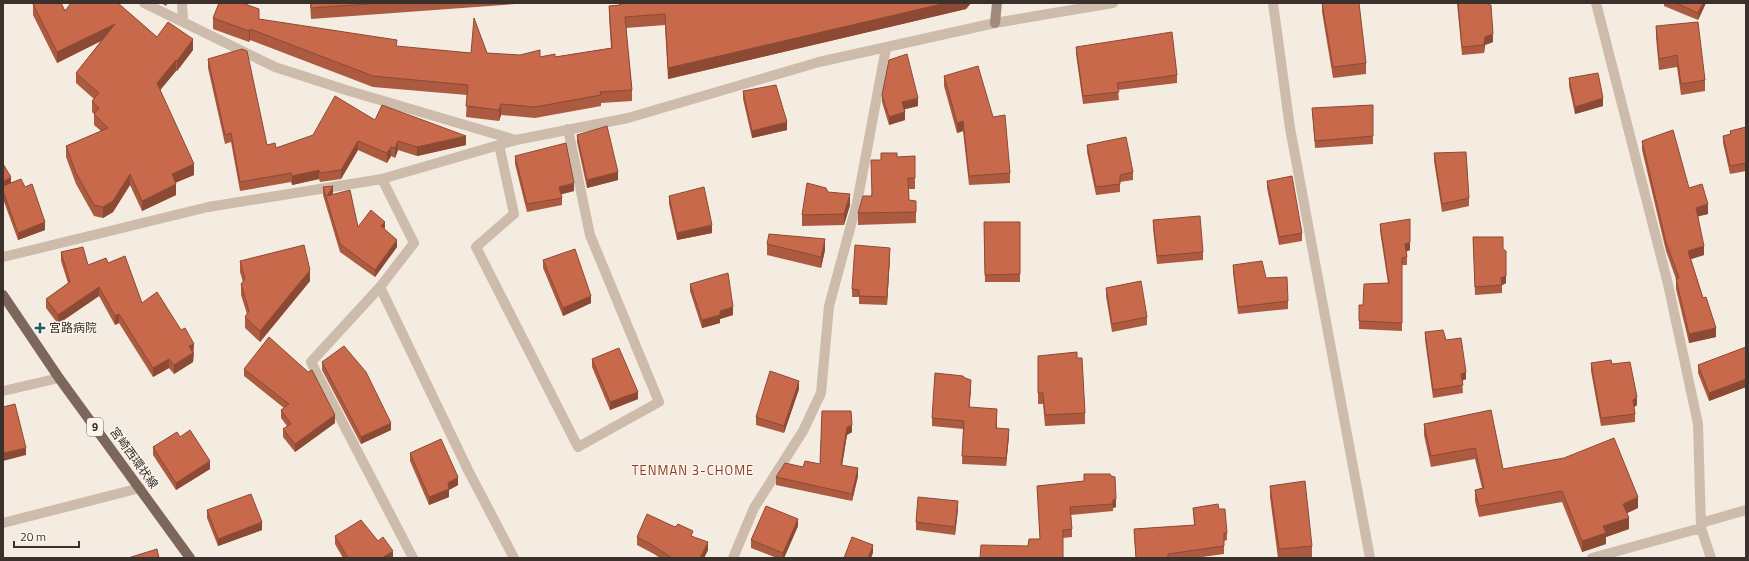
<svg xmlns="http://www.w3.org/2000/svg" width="1749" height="561" font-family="'Titillium Web','Noto Sans JP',sans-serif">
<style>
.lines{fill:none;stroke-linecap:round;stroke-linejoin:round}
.street{stroke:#cdbbac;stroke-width:10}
.secondary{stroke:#a18a7d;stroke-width:10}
.primary{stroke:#7d675c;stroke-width:10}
.wall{fill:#ac5a40}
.shaded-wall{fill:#8c4a34}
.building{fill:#c8694b;stroke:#8c4a34}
.poi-dot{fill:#1f5a5e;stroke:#fbf5ee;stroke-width:1.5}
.labels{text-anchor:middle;stroke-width:3;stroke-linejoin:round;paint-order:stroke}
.shield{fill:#fbf5ee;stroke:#756b66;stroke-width:1}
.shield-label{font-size:11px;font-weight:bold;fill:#3b302b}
.poi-label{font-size:12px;fill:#3b302b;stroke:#fbf5ee;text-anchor:start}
.street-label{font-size:12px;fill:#3b302b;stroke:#fbf5ee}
.neighbourhood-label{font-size:13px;letter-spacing:1px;fill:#8c3b22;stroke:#fbf5ee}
</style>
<rect width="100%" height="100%" fill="#f4ebe1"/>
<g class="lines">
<!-- street -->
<path class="street" d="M144,3L275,67L346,90L516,140
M182,3L183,22
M1273,3L1290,128L1370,558
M1596,3L1668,284L1698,424L1701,528L1711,558
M499,145L514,214L476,247L578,447L659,402L590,235L568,129
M382,179L414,243L380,287L311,362L413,558
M3,257L208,207L382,179L516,140L628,118L819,62L995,23L1113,3
M380,287L468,470L514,558
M3,391L59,378
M3,523L140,488
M1701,528V523L1746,510
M733,558L754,508L803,431L821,393L829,306L857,203L886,48
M1592,558L1701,528"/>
<!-- secondary -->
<path class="secondary" d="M995,23L997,3"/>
<!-- primary -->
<path class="primary" d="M3,295L59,378L190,558"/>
</g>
<!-- wall -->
<path class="wall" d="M161,3H168L166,6Z
M310,3H529L311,19Z
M619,3H971L966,9L668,79L665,25L626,28L632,90V101L601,103V106L535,118L501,115L499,121L466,117L467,95L373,87L250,40L249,42L213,29V18L259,19L397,47L471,53H487L540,57H555L611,48L609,17V6L619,5Z
M1322,3H1359L1366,63V74L1333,78L1322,12Z
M1457,3H1487L1493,42L1485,45L1484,53L1462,55Z
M1664,3H1706L1698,20L1664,6Z
M33,4L65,11L119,4L157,37L193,50L177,71H176L160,90L194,175L175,183L176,195L142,211L130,185L113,212L103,218L94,216L76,184L66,157V146L101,131L94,125V114L92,112V101L94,99L76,83V73L101,41L57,63L33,15Z
M1656,26L1705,80V91L1681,95L1677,67L1659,70L1656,37Z
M1076,47L1177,75V83L1118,90L1119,100L1083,104L1076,54Z
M208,59L267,145L276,148L375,120L466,145L417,156L398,150L395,158L391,156L387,163L358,150L341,179L320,182L319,179L292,185L291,182L240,191L231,142L225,144L208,68Z
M944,76L993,117L1010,173V183L969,185L963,131L957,133L944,86Z
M1569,78L1603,106L1575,114L1569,86Z
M743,91L787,130L752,138L743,99Z
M882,95L918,106L905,109V120L889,125L882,102Z
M1373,105V144L1315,148L1312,108Z
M1746,127V171L1730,174L1723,143V136L1730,134V131Z
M577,135L618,180L587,188L577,142Z
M1642,141L1689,188L1708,214L1698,216L1704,255L1691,259L1703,298L1716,337L1689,343L1676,289V279L1666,251L1642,150Z
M1087,145L1133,172V180L1120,182V192L1096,195L1087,152Z
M1434,153L1469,198V206L1442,212L1434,161Z
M515,156L574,191L561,194L562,198V205L527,212L515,164Z
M915,156V189H909V200L916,212V223L858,225V213L871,196L881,160L897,157Z
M3,164L11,183L25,187L45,230L18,240L3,199Z
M1267,181L1302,233V241L1279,245L1267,188Z
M323,187L333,193L332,195L358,227L385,230L397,247L375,277L340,252L323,195Z
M828,192L850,205L844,225L802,226V215Z
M669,196L712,233L677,240L669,204Z
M1153,220L1203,252V260L1157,264L1153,228Z
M984,222H1020V282H985Z
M1380,224L1410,250L1407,251V265H1402V331L1359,329V321L1363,305L1388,283L1380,231Z
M1473,237L1503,249L1506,283L1502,285V293L1475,295Z
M767,244L825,250L821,268L767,255Z
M61,252L88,265L108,263L142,303L194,353L193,362L174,374L169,368L153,377L119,323L115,325L99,296L58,324L46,308V299L68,283L61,261Z
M890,256L887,305L859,304V297H852V289Z
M543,260L591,303L563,316L543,268Z
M240,261L310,281L260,342L245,328V317L247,314L241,295V284L243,282L240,272Z
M1233,265L1266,278L1288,301V309L1238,314L1233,272Z
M690,284L733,315L720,319V323L702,328L690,291Z
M1106,288L1147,317V325L1112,332L1106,296Z
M1425,332L1446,340L1466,379L1462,381L1463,393L1433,398L1425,340Z
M1746,347V387L1709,401L1698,373V365Z
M1038,356L1077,358L1085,413V424L1045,426L1043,404H1038Z
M592,359L638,399L610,410L592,367Z
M322,362L391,430L361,444L322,370Z
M1591,363L1612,364L1637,405L1634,407L1635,414V422L1601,426L1591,371Z
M244,369L335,423L295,452L283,437V429L287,426L281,418V410L284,408L244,376Z
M971,388L969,407L997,416V428L1009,436L1006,466L962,464L963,429L932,426V418Z
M799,389L784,433L756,425V417Z
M1491,410L1503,469L1638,508L1627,513L1629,529L1606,537V544L1582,552L1562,502L1479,517L1475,501V490L1482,488L1475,459L1431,467L1424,435V424Z
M822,411L852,432L847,435L842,465L858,476L852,501L776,485V477L820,464Z
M180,437L210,469L176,490L153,455V447Z
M410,453L458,485L449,490V497L429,505L410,461Z
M1110,474L1116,507L1113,508V511L1071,515L1072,529V537L1063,538L1028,546L1040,539L1037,486L1084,481Z
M1270,486L1312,546V557L1300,558H1278L1270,497Z
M1193,508L1219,509L1227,533V540L1224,541V554L1195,558H1136L1134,537V529L1194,525Z
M958,509L955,535L916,530V522Z
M207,510L262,530L218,546L207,518Z
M798,526L784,558H777L751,548V540Z
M335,536L378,541L393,558H343L335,544Z
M637,537H693L708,550L704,558H660L654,554L637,545Z"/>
<!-- shaded-wall -->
<path class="shaded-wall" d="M946,3H971L966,9L668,79V68Z
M1703,3H1706L1698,20V13Z
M115,24V34L57,63V52Z
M250,29V40L249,42V31Z
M1493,34V42L1485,45L1484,53V45L1485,37Z
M193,39V50L177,71V61Z
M176,60V71L157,94V83Z
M918,98V106L902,110V102Z
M1603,98V106L1575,114V107Z
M501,104V115L499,121V110Z
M905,112V120L889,125V117Z
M963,121V131L957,133V123Z
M787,122V130L752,138V131Z
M466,136V145L417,156V147Z
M358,141V150L341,179V170Z
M398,141V150L395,158V148Z
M391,147V156L387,163V153Z
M194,164V175L172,184V174Z
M319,170V179L292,185V176Z
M618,172V180L587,188V180Z
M130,174V185L113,212L103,218V207Z
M11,177V187L3,192V182Z
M574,183V191L559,195V187Z
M176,184V195L142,211V201Z
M333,186V193L328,202L327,196Z
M850,194V205L844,225V214Z
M1708,204V214L1696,217V208Z
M45,222V230L18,240V233Z
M385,222V229L381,226Z
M712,225V233L677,240V233Z
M825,239V250L821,268V257Z
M397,240V247L375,277V270Z
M1410,242V250L1405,252V244Z
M1704,246V255L1688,260V251Z
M890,248V256L887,305V297Z
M1506,259V283L1501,286V278Z
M310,270V281L260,342V331Z
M99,287V296L58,324V315Z
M591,296V303L563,316V308Z
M733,307V315L720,319V311Z
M119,314V323L115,325V316Z
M720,315V323L702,328V320Z
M1716,328V337L1689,343V334Z
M194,344L193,362L174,374V365L189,346Z
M169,359V368L153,377V368Z
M1466,372V379L1461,381V374Z
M1746,379V387L1709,401V393Z
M971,380V388L969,415V407Z
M799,381V389L784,433V426Z
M638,392V399L610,410V402Z
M1637,397V405L1633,408V400Z
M335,415V423L295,452V444Z
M391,423V430L361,444V437Z
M852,425V432L847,435L841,472V465L847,427Z
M1009,429V436L1006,466V458Z
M26,448V455L3,461V453Z
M210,461V469L176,490V483Z
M858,468V476L852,501V494Z
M458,477V485L449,490V497L429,505V497L448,483Z
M1638,497V508L1623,515V504Z
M1116,499V507L1113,508V500Z
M958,501V509L955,535V527Z
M1629,518V529L1606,537V544L1582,552V541L1603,526Z
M798,519V526L784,558H783V553Z
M262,522V530L218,546V539Z
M708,542V550L704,558H700Z
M873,545V553L871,558H868Z
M393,551V558H382Z"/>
<!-- building -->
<path class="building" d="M35,3H61L65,11L71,3H118L157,37L168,22L193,39L177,61L176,60L157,83L194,164L172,174L176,184L142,201L130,174L113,201L103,207L94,205L76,173L66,146L108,128L94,114L99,108L92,101L99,93L76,73L115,24L57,52L33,4Z
M219,3H242L259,9V19L397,40L396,46L471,53L474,18L487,53L520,55L540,50V57L555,54V57L612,48L609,6L620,5V3H946L668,68L665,14L625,17L632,90L600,92L601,95L535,107L501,104L499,110L466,106L468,85L373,76L250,29L249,31L213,18Z
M311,3H381L311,8Z
M1322,3H1359L1366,63L1333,67Z
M1458,3H1487V4L1491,5L1493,34L1485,37L1484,45L1462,47Z
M1676,3H1703L1698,13Z
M1698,22L1705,80L1681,84L1677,55L1659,59L1656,26Z
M1172,32L1177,75L1117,83L1119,92L1083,96L1076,47Z
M242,49L247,51L267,145L275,143L276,148L313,135L335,96L375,120L382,105L466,136L417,147L398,141L395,148L391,147L387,153L358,141L341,170L320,173L319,170L292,176L291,173L240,182L231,133L225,135L208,59Z
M907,54L918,98L902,102L905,112L889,117L882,95L889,60Z
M978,66L993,117L1005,115L1010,173L969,176L963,121L957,123L944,76Z
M1598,73L1603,98L1575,107L1569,78Z
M776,85L787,122L752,131L743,91Z
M1373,105V136L1315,141L1312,108Z
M607,126L618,172L587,180L577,135Z
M1746,127V163L1730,166L1723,136L1731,134L1730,131Z
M1673,130L1689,188L1702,184L1708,204L1696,208L1704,246L1688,251L1703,298L1706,297L1716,328L1689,334L1676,279L1679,278L1666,242L1642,141Z
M1126,137L1133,172L1120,175V184L1096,187L1087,145Z
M566,143L574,183L559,187L562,198L527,204L515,156Z
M1466,152L1469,198L1442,204L1434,153Z
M881,153H897V157L915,156V178H908L909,200L916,201V212L858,213L863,196H872L871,160H881Z
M3,164L11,177L3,182Z
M1292,176L1302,233L1279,237L1267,181Z
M21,179L25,187L32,184L45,222L18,233L3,191V186Z
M807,183L826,188L828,192L850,194L844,214L802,215Z
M333,186L327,196L350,190L358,227L371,210L385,222L381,226L397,240L375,270L340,244L323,187Z
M704,187L712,225L677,233L669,196Z
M1200,216L1203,252L1157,256L1153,220Z
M1410,219V242L1405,244L1407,257L1402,258V323L1359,321V305H1363L1364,284L1389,283L1380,224Z
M984,222H1020V274L985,275Z
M769,234L825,239L821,257L767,244Z
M1473,237H1503V249L1506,251V276L1501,278L1502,285L1475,287Z
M304,245L310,270L260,331L245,317L249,311L241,284L245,279L240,261Z
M855,245L890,248L887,297L859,296V290L852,289Z
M83,247L88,265L106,258L108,263L125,256L142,303L157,292L181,330L185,328L194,344L189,346L193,353L174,365L169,359L153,368L119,314L115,316L99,287L58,315L46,299L70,282L61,252Z
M575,249L591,296L563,308L543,260Z
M1262,261L1266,278L1287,277L1288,301L1238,307L1233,265Z
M728,273L733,307L720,311V315L702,320L690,284Z
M1141,281L1147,317L1112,324L1106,288Z
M1443,330L1446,340L1461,338L1466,372L1461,374L1463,385L1433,390L1425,332Z
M269,337L308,372L312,370L335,415L295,444L283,429L291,424L281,410L289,404L244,369Z
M344,346L366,372L391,423L361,437L322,362Z
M1746,347V379L1709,393L1698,365Z
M619,348L638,392L610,402L592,359Z
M1077,352V358H1082L1085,413L1045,415L1043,393H1038V356Z
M1611,360L1612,364L1630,362L1637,397L1633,400L1635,414L1601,418L1591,363Z
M770,371L799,381L784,426L756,417Z
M935,373L963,376L965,378L971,380L969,407L997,409L996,428L1009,429L1006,458L962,456L964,421L932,418Z
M15,404L26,448L3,453V407Z
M1491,410L1503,469L1564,458L1614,438L1638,497L1623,504L1629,518L1603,526L1606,533L1582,541L1562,491L1479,506L1475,490L1484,488L1475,448L1431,456L1424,424Z
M822,411H851L852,425L847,427L841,465L858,468L852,494L776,477L785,463L803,467L805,461L820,464Z
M190,430L210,461L176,483L153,447L177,432L180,437Z
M441,439L458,477L448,483L449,489L429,497L410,453Z
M1084,474H1110L1111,476L1115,477L1116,499L1113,500V504L1070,507L1072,529L1063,530V558H980L981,545L1028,546L1029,539H1040L1037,486L1084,481Z
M1305,481L1312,546L1279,549L1270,486Z
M251,494L262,522L218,539L207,510Z
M918,497L958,501L955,527L916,522Z
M1218,504L1219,509H1225L1227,533H1224V546L1168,554V558H1136L1134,529L1195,525L1193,508Z
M766,506L798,519L783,553L751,540Z
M647,514L675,527L678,524L693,531L691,536L708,542L700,558H677L675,557L673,558H672L654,546L637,537Z
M361,520L378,541L383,537L393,551L382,558H348L335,536Z
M852,537L873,545L868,558H844Z
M157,549L159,558H128Z"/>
<!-- markers -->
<path class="poi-dot" d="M38 322h4v4h4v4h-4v4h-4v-4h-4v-4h4z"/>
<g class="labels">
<!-- shield labels -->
<rect class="shield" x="87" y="418" width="16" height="18" rx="3"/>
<g class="shield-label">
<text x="95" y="431">9</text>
</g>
<!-- poi labels -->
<g class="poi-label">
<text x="49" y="332">宮路病院</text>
</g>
<!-- street labels -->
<g class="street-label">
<text transform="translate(134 458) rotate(54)" y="4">宮崎西環状線</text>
</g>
<!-- neighbourhood labels -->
<g class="neighbourhood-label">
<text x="693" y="475">TENMAN 3-CHOME</text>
</g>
</g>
<!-- border -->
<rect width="1749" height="561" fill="none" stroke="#3b302b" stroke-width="8"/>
<!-- scale -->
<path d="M14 541v6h65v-6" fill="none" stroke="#3b302b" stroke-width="2"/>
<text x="20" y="541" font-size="12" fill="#3b302b" stroke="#fbf5ee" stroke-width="3" paint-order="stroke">20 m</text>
</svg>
